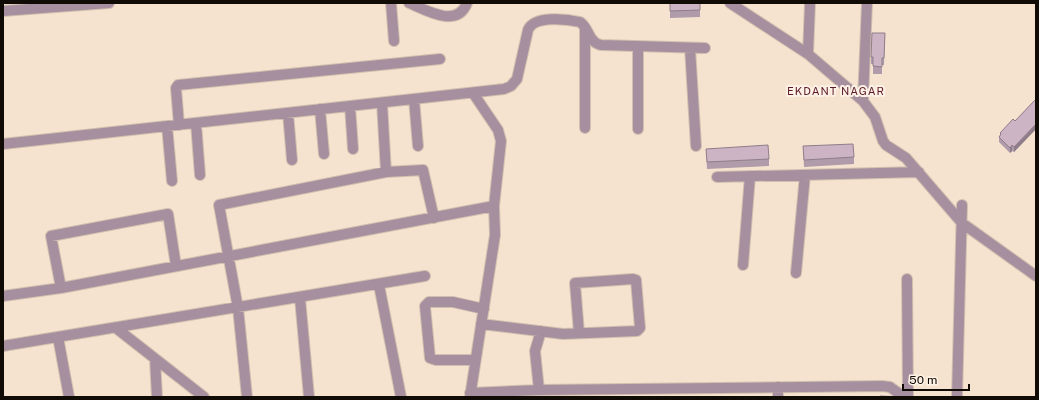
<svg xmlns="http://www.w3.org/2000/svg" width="1039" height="400" font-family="'Public Sans',sans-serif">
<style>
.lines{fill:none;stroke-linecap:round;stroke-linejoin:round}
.minor-casing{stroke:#d1c0af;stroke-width:12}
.minor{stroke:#a68f9f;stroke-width:10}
.wall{fill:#af9ba9}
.shaded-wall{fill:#8f7e89}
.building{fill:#ccb4c4;stroke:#8f7e89}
.labels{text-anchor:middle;stroke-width:4;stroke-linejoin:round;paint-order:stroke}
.neighbourhood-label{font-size:11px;letter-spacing:1px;fill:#5d182a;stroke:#fdf2e5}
</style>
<rect width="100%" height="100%" fill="#f5e3cf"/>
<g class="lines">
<!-- minor casing -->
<g class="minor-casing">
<path id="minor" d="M391,3L394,41
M409,3C426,10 457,29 467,3
M730,3L808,54L863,101L875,117L883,141L886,145L906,158L962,223L1036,276
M3,11L109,3
M638,47V129
M690,48L696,146
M808,54L810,3
M414,99L418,146
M863,101L867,3
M382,103L386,172
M350,106L353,149
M320,109L324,154
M288,113L292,160
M196,123L200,175
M179,125L176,88L178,85L440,59
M167,126L172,181
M585,128V28
M3,144L504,89L511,86L517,79L528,30C534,15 567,19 580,22C589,28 589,43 601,45L705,48
M717,177L919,172
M743,265L750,176
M796,273L805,175
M907,279L908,397
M379,285L401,397
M61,288L51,236L168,214L176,266
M3,296L61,288L494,206
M300,298L309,397
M481,324L563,334L637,331L640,328L636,280L633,279L575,283L579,333
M116,328L204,397
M58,337L69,397
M3,346L425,276
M155,359L157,397
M475,360H436L430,358L425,306L429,302H453L484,309
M539,390L535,351L541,331
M470,393L539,390L882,386L890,387L904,397
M247,397L238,308L219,205L386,172L423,170L434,218
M470,397L495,235L494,206L501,141L498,130L473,93
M778,397V387
M957,397L962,205"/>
</g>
<!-- minor -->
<use href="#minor" class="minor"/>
</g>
<!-- wall -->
<path class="wall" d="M670,3H700V17L670,18Z
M885,33L884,65H882V74H873V64H871V57Z
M1036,99V129L1014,152L1012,151L1010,153L999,142V137L1000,136V133L1015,121Z
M803,146L854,157V164L804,167Z
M706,149L769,159V166L707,169Z"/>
<!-- shaded-wall -->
<path class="shaded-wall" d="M1036,124V129L1014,152V147Z
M1012,145V151L1010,153V148Z"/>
<!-- building -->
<path class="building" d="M670,3H700V10L670,11Z
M872,33H885L884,58H882V67L873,66V57H871Z
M1036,99V124L1014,147L1012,145L1010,148L999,137L1001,134L1000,133L1013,119L1015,121Z
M853,144L854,157L804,160L803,146Z
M768,145L769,159L707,162L706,149Z
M880,396L903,397H880Z"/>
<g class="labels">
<!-- neighbourhood labels -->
<g class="neighbourhood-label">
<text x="836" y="95">EKDANT NAGAR</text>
</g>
</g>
<!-- border -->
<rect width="1039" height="400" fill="none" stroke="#110b05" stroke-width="8"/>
<!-- scale -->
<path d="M903 384v6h66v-6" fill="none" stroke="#110b05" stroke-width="2"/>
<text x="909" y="384" font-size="12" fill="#110b05" stroke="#fdf2e5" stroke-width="3" paint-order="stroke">50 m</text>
</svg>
